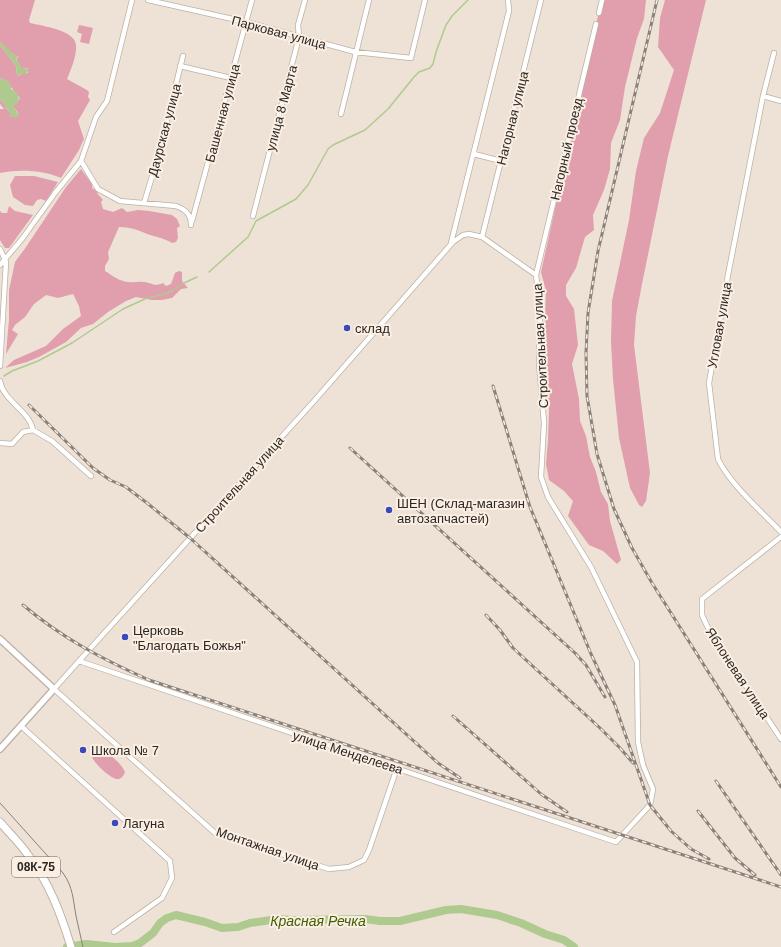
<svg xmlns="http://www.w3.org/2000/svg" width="781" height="947" font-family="Arial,sans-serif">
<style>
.green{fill:#e19ead}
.water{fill:#afca8e}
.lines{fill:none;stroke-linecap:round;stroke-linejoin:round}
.stream{stroke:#afca8e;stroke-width:1.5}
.river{stroke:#afca8e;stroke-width:8}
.minor-casing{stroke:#bcb1a6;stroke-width:6}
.tertiary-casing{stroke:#bcb1a6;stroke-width:8}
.primary-casing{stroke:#bcb1a6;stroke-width:9}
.minor{stroke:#fff;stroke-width:4.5}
.tertiary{stroke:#fff;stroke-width:5.5}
.primary{stroke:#fff;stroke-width:7}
.tram{stroke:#89817a;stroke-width:1}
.rail-casing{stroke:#89817a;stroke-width:3}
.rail{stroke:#fbefe4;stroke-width:1.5;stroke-dasharray:4.5;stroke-linecap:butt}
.poi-dot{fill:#3b49bc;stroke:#fbefe4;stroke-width:1.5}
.labels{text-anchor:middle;stroke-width:4;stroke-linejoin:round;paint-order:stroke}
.shield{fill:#fbefe4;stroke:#69635d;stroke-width:1}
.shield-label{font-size:12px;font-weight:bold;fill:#2b2723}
.street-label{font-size:13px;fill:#2b2723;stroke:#fbefe4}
.poi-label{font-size:13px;fill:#2b2723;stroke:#fbefe4;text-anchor:start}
.water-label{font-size:14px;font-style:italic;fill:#415e00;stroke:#fbefe4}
</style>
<rect width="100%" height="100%" fill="#eee2d7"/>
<!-- green -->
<path class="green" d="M0,0H35L29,20L30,23C42,26 75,30 76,45C77,55 71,70 67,79L87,90L89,92L88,97L90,100L78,121L84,139L79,150L61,178C43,170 20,169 0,173V109H4L0,104V99L5,105V107L11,113L10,116L11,117L12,115L16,116L19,114L13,107L20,98C13,91 9,81 0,78V45L16,66L17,75L19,76L22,73H28V68L22,69L16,59L19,56L17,57C10,53 6,47 0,42Z
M602,0H646L644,19L637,38L625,87L620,120L611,143L610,169L604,190L593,215L594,230L585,237L576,268L566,285V296L574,309L578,345L572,364L579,399L580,421L586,436L590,457L596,472L601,492L608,504L610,521L621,560L617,564L603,551L589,545L568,516L573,501L564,491L549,480L546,464L548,440L549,410L544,342L546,291L541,272L596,24Z
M665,0H706L668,156L642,284L636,316L634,345L650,473L646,501L642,507L639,505L630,488L619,438L613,379L611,342L612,301L629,220L636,171L644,138L660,113L674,70L658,47L660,18Z
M79,25L93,28L89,44L80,42L82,34L77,32Z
M81,169L92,184V188L98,192L97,193L103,200L101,202L103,209L113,212L122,208L127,212L138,210L149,211L172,215L177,219L180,226L177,228L178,238L176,242L172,243C164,238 156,237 147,234C138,230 130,227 119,227L108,252L109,259L105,266V271C113,276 119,281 128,282C133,283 139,281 144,282C152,283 155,287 163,283L166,286L171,284L175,273L179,271L182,272V281L188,288L181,289L172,298L162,300H152L136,297L126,301L108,312L93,324L81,328L66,342L39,357L27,362L5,368L14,360L46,346L63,329L81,316L79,306L73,294L58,298L46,295L34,304L25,317L15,325L12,330L18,334L6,354L9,319V290L15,262L26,247L66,187Z
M15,176H34L58,182L46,201L41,199L37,200L33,206L25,205L13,197L10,185Z
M9,206L15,211L33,215L9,248H5L0,240V211L2,213H7Z
M98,750C108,751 121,763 125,772C124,775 122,778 119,779C112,781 94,763 92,757L94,752Z"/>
<!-- water -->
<path class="water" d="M0,42L9,49L13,55H16L17,57L20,56L16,58V60L19,62L22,69L29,68L26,75L22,73L19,76L17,75L16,66L0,45Z
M0,78L10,82L9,84L12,87L11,88V89L13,90L18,94V97L20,98L18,99V103L13,107L15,110L17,109L16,112L20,114L15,119L13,115L10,117L9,116L11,113L8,112L9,111L4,106L5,105L0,99Z"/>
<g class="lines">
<!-- stream -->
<path class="stream" d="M209,272L248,237L256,221L296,199L308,185L328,149L333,145L365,130L388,109L414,77L419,72L430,68L433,64L436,52L446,25L452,16L468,0
M4,376L12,371L38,361L72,343L123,309L147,298L161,295L172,291L184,283L197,277"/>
<!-- river -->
<path class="river" d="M67,947L86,944L115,947L132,946L140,943L153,933L160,923L167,918L176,915L205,922L222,928L238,927L250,923L278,919L293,920L365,919L380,921H400L446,910L461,909L497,915L521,923L545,934L564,940L574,947"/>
<!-- minor casing -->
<g class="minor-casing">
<path id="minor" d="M132,0L107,101L96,117L81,161L98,189L120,201L176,206C186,210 191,214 191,225
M148,0L246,22L355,52L411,58L425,0
M599,13L602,0
M774,53L763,96L728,275L709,383L718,459C730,484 761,511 781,532
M180,66L231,78
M763,96L781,101
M341,114L369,0
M474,154L501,161
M144,203L157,160L183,56
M253,216L299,37L298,25L305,0
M192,221L252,0
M482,237L541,0
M451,243L509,11L508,0
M0,249L6,262L0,366
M0,265L22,239L55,193L81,161
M536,275L596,24
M0,381C3,401 29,410 33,430L52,441L91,476
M0,443L12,444L23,432L33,430
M781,537L702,599V615L708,628L781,739
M79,661C258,723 437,782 616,842L650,805L653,789L643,765L638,742L637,662L591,567L548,497L541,477L544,423L539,363L540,307L536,275L482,237L469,234L463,235L453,242L315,400L79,661L54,689L215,833L329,869L349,867L364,860L369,850L397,768
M21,726L170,861L172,878L162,898L114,932"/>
</g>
<!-- tertiary casing -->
<g class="tertiary-casing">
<path id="tertiary" d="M0,639L54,689L0,749"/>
</g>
<!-- primary casing -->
<g class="primary-casing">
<path id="primary" d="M0,822C9,833 20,843 28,855C49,882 61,914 71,947"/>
</g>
<!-- minor -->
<use href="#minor" class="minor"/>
<!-- tertiary -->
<use href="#tertiary" class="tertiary"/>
<!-- primary -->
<use href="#primary" class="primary"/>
<!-- tram -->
<path class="tram" d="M0,803L63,873C73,887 73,899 76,916C78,926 81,937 83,947"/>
<!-- rail casing -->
<g class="rail-casing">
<path id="rail" d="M657,0L598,251L588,313L586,353L587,396L597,454L614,509L632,548L652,583L781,787
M493,386L530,507L591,654L615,705L650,805L671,831L691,849L709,859
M29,405L93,468L110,480L126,487L147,503L190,538L438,763L460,778
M350,448L575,653L586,665L605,697
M23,605C62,638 102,659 149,680L781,887
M486,615L500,630L513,648L600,728L620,748L633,763
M453,716L541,794L567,812
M716,781L781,875
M698,811L735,858L755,875"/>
</g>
<!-- rail -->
<use href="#rail" class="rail"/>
</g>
<!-- markers -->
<g class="poi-dot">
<circle cx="347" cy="328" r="4"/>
<circle cx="389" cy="510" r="4"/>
<circle cx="125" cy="637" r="4"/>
<circle cx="83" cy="750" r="4"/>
<circle cx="115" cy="823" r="4"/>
</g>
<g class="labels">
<!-- shield labels -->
<rect class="shield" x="12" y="857" width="48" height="20" rx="3"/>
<g class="shield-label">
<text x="36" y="871">08К-75</text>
</g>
<!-- street labels -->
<g class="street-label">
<text transform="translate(279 32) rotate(15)" y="5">Парковая улица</text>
<text transform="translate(281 108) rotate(-75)" y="5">улица 8 Марта</text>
<text transform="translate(222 113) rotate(-75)" y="5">Башенная улица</text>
<text transform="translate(512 118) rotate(-76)" y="5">Нагорная улица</text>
<text transform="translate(164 130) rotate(-75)" y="5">Даурская улица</text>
<text transform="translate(566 149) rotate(-77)" y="5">Нагорный проезд</text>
<text transform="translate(719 325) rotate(-80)" y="5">Угловая улица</text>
<text transform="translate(540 346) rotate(-93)" y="5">Строительная улица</text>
<text transform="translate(239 484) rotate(-48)" y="5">Строительная улица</text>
<text transform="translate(738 673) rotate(57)" y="5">Яблоневая улица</text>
<text transform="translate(348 752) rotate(18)" y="5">улица Менделеева</text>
<text transform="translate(268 848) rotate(19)" y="5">Монтажная улица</text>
</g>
<!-- poi labels -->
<g class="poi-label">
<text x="355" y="333">склад</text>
<text x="397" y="508">ШЕН (Склад-магазин<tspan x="397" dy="15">автозапчастей)</tspan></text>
<text x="133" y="635">Церковь<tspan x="133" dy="15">"Благодать Божья"</tspan></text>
<text x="91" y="755">Школа № 7</text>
<text x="123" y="828">Лагуна</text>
</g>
<!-- water labels -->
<g class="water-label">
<text x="318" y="926">Красная Речка</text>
</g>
</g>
</svg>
